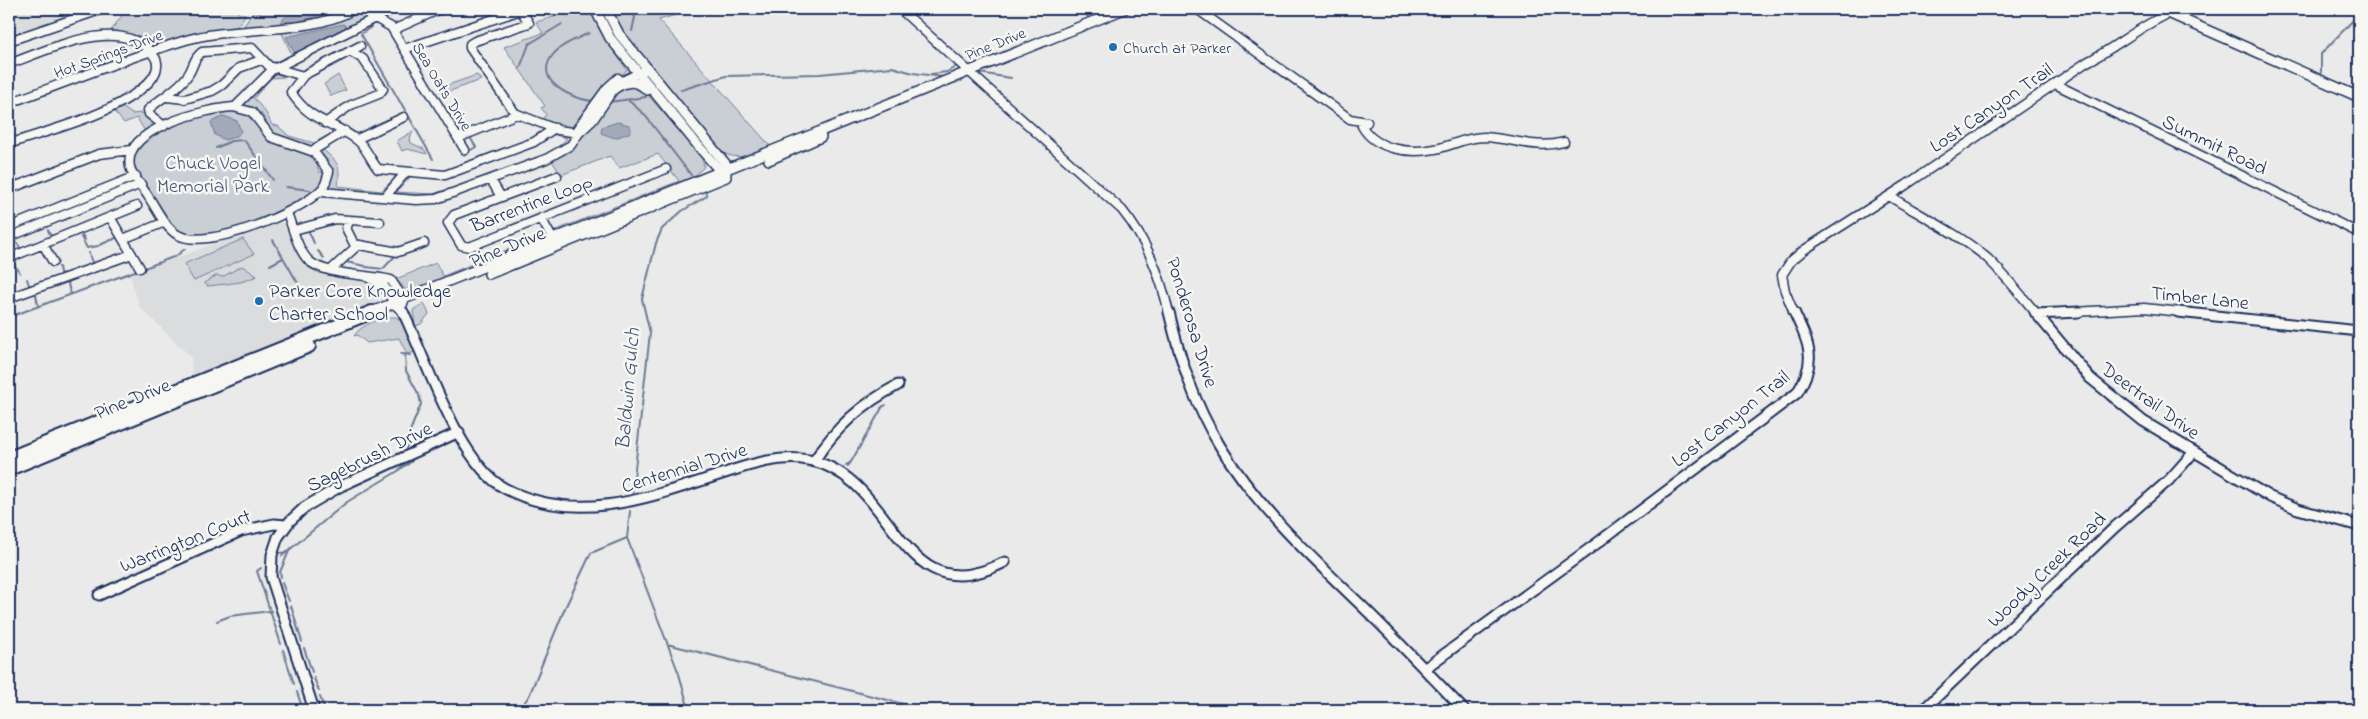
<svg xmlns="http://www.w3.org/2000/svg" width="2368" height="719" font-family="'Indie Flower',sans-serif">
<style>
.built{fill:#dadcde}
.green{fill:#caced5;stroke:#727e9a}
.water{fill:#a2aaba;stroke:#6c7995}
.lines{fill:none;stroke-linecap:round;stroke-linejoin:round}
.stream{stroke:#6c7995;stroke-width:2}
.minor-far1-casing{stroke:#1b2f5e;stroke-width:11}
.minor-casing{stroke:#1b2f5e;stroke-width:13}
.major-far1-casing{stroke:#1b2f5e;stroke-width:12}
.major-casing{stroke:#1b2f5e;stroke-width:16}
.minor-far1{stroke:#f6f6f2;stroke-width:8}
.minor{stroke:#f6f6f2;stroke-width:9}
.major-far1{stroke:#f6f6f2;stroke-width:9}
.major{stroke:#f6f6f2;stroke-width:12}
.poi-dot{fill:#1f6fb2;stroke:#f6f6f2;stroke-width:2}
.labels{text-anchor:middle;stroke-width:5;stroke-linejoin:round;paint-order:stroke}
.far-street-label{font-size:16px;fill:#1b2f5e;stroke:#f6f6f2}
.far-poi-label{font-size:16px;fill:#1b2f5e;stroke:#f6f6f2;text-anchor:start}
.street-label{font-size:20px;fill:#1b2f5e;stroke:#f6f6f2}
.park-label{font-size:20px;fill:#47577c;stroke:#f6f6f2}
.poi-label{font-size:20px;fill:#1b2f5e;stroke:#f6f6f2;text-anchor:start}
.water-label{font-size:21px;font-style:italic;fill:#44547a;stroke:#f6f6f2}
</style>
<rect width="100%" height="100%" fill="#e9eae9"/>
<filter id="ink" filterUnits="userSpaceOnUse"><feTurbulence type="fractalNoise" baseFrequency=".02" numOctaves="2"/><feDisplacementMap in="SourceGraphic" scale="10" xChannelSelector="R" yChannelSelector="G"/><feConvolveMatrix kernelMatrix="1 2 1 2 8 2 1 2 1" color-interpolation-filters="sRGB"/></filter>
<g filter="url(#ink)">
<!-- built -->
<path class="built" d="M9,9H93L9,38Z
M281,219L305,266L321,272L360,280L378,289L383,296L382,302L189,380L192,375L191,357L139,306L130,275Z"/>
<!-- green -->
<path class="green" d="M127,9H238L239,14H246L236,28L154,46L140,36L109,33Z
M266,9H341C321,21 267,31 243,27L252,14L260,13Z
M358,9H389L278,63H272L292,55L281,31Z
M552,9H591L599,29L627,70L594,97L576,126L570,129L543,119L546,114L541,108L545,106L504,47L543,33L536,22L557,16Z
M609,9H679L682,13L659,20L771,147C755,153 737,163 721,151L621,31Z
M275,73L284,77L271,78L254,98L266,113L272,125L278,126L289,136L314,143L337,130L336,133L313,146H309L279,138L273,133L261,113L242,105L270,75Z
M338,75L346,90L331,96L324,84Z
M477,75L481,80L442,94L439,88Z
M640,86L702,157L704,167L692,178L559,232L554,231L679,181L658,154L619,168L610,156L561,175L552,161L567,151L583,136L618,88Z
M119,105L132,114L142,113L156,126L146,133L137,118L124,123L112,109Z
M242,110L255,119L261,132L270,140L311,154L320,163L317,165L319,172H324V180L314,195L273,215L229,231L194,236L179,232L174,227L135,167L133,156C154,121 204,112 242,110Z
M413,131L410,139L411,143L424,149L427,154L407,149L402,151L397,141Z
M557,132L571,135L570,141L560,150L442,196L425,198L393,193L404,179L411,176L397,192L433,194L445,190H452L554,151L567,138L551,134Z
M345,136L322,149C338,162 341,165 338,186L381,191L394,179L395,174L397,178L385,191L380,194L328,189C335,170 332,165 319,150L337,138Z
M132,179L135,184L9,235V228Z
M543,235V238L421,288L406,290L396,279L436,263L443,276Z
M243,239L254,254L194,281L184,264Z
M242,266L257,276L241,282L208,286L204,283L217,275L222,277Z
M424,303L429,314L421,324L415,326L413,310Z
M396,317L402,322L416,352L407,354L399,338L367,343L357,335L354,336C360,325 383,316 396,317Z"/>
<!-- water -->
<path class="water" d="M294,9H326L327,11L324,14L297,22H280Z
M343,24L347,27L345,29L298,52H294L286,37Z
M224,116L237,121L241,131L237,136L225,140L215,135L211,122Z
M618,122L629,125L631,129L629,133L615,138L601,133L602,127Z"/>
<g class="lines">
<!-- stream -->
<path class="stream" d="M1082,9L1088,17
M631,10L635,17L632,31
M624,14L633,9
M371,27L361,34L400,102
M589,33C577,39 561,44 552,56C533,82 574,100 594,101
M520,68L529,44L562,24
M979,73L1011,78
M931,74L947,72L957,66
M2321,77V54L2359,14
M956,80L962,81L967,77
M681,90L726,76L820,74L892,67L913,73L943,77
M629,101L644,114L691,175
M609,102L646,97
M401,103L433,159
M465,142L469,148
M216,148L231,141L244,140L273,180
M469,151L476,147L471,139
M286,187L310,190
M48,230L50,235L55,236
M309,232L314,243
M81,237L87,248L98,246
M85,240L81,233L87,230
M112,240L116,238
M273,240L303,292
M17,243L20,248H27
M100,245L111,240
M318,251L324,258
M89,253L92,263H98
M350,257L346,262L365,266
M270,265L283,258
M59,267L60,273L65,274
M366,267L383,269L395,256
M16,268L13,261L17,258
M17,268L20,273
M142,269L176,256L185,249
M27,279L29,285L35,286
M38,291L36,295L38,305
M70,293L68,283L71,279
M9,317L138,270
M401,354L411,355
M405,354L406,371L419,395L421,404L404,446L406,448
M881,408L886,405
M402,449L404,446H410
M851,462L883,406
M407,465L412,461
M846,465L851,462L848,466
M402,468L408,463
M632,496L650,333L642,299L656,243L662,229L682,211L707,196L705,191
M630,511L627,538L679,674L689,710
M281,553L287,552
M282,556L347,502L398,471L404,464
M261,568L257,571L281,644
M281,577L280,572L289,551
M282,583L289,601
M291,606L302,642
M217,621L230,616L271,611
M667,644L927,710
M304,648L312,672
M283,650L294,684
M314,678L319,691
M297,692L303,710
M320,697L325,710
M519,710L529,696L565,608L591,553L627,538"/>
<!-- minor-far1 casing -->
<g class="minor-far1-casing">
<path id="minor-far1" d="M520,9L529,23L475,41L470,44V48L515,113L558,130L579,133
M900,9L1122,210C1147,241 1160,274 1169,313
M1197,9L1350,119L1367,122
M375,18L391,27L465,150
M393,30L440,9
M9,41L103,9
M360,46L304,75L291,92C311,123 331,120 357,140C367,148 370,160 378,169L445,175L534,142L555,128
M404,49L521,10
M9,64C48,50 122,13 154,56C161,65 155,76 148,83C115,115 52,129 9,144
M2057,85L2359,233
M166,97L185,99L212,91L222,85L239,68L261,60
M9,103C68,82 126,58 186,40C237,25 310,36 354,9
M233,107L252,112L271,137L314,152L329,172C327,177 326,185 322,189C301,212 207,251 178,235C165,228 156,208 148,196C143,188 132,176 130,167C122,128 206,109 233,107Z
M235,107L272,70L393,9
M1367,122L1362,126C1375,150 1410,154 1435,149C1451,146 1466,137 1484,137C1512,138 1536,150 1564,142
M325,123L351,105L379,94L383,89L363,59L350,51
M164,126L149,114L148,110C160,98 178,90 188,75C194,67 193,58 202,52L252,48L269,66L303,76
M579,133L577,129L607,88L618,78
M458,138L517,114
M357,139L404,117
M312,151L345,131
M557,176L454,215L448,223L461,245L469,247L666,169
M491,180L501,197
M9,189L99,154L132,150
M322,192L416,200L436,199L546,159L571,145L579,133L593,120L618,83L645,70
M1889,196C1922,216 1957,233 1987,258C2005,275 2020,294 2036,313
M385,197L406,172
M287,213C293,228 297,248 308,260C324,276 369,274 391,280L404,300L403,304
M110,217L140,268
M541,218L552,238
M350,220L346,228L354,244L398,252L424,243
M9,227L136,176
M294,230L335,219L380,222
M9,237L141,184
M123,239L165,222
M43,244L53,262
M9,258L137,206
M332,269L358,245
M365,276L385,287L394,304L404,313
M9,298L132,254
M1794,313L1785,291L1782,275L1791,261L1804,250L1906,185L2087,62C2116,47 2140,26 2170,13
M2056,313L2144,308L2190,313"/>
</g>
<!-- minor casing -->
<g class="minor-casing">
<path id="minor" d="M403,312C426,359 459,465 506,489C579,526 654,496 725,473C751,464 781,455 808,460C899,477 896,618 1005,562
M1169,312C1180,359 1194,404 1220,446C1257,507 1309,555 1360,604C1396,639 1430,675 1464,710
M2035,312L2090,378L2143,421L2270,497L2298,509L2359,526
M2178,312L2359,331
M2036,314L2079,312
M814,461C836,427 862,404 898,385
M99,595L241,531L274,524L286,525
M1424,669L1596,544L1797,393C1818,361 1809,344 1794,312
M314,710L271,577L272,555L278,537L290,521L305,507L341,486L459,432
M1923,710L2115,527L2169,480L2193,453"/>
</g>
<!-- major-far1 casing -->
<g class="major-far1-casing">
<path id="major-far1" d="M595,9L610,38L700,148L720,171L726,174
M606,9L619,34L729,168
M2159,9L2359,97
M614,89C626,81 636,79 647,90
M769,160L821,137
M489,274L726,177
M369,313L1124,9"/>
</g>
<!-- major casing -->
<g class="major-casing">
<path id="major" d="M9,458L372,312
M9,469L309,346"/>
</g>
<!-- minor-far1 -->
<use href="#minor-far1" class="minor-far1"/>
<!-- minor -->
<use href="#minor" class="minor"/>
<!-- major-far1 -->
<use href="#major-far1" class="major-far1"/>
<!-- major -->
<use href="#major" class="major"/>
</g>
</g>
<!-- markers -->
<g class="poi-dot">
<circle cx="1113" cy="47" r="5"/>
<circle cx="259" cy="301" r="5"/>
</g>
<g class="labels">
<!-- far-street labels -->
<g class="far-street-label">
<text transform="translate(995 43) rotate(-22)" y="6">Pine Drive</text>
<text transform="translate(108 53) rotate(-20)" y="6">Hot Springs Drive</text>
<text transform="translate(443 86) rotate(59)" y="6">Sea Oats Drive</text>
</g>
<!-- far-poi labels -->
<g class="far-poi-label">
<text x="1123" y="53">Church at Parker</text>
</g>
<!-- street labels -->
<g class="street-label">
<text transform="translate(1991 107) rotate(-34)" y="7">Lost Canyon Trail</text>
<text transform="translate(2215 144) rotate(26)" y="7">Summit Road</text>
<text transform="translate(531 203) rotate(-21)" y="7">Barrentine Loop</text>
<text transform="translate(507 246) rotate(-22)" y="7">Pine Drive</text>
<text transform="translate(2200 297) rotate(6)" y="7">Timber Lane</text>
<text transform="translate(1193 322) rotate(73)" y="7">Ponderosa Drive</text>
<text transform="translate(132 398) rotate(-22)" y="7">Pine Drive</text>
<text transform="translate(2151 400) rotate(36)" y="7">Deertrail Drive</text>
<text transform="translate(1730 418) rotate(-38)" y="7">Lost Canyon Trail</text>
<text transform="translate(369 456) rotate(-26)" y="7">Sagebrush Drive</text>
<text transform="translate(684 467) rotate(-17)" y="7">Centennial Drive</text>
<text transform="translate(185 540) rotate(-22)" y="7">Warrington Court</text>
<text transform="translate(2046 569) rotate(-44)" y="7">Woody Creek Road</text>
</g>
<!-- park labels -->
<g class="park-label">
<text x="213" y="169">Chuck Vogel<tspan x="213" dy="23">Memorial Park</tspan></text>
</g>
<!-- poi labels -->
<g class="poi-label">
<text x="269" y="297">Parker Core Knowledge<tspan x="269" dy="23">Charter School</tspan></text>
</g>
<!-- water labels -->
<g class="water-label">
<text transform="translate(627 389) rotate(-85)" y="7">Baldwin Gulch</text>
</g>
</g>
<!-- margin -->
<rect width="2368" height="719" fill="none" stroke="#f6f6f2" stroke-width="30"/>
<rect x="15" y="15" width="2338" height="689" fill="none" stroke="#1b2f5e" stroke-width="2" filter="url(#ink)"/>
</svg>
